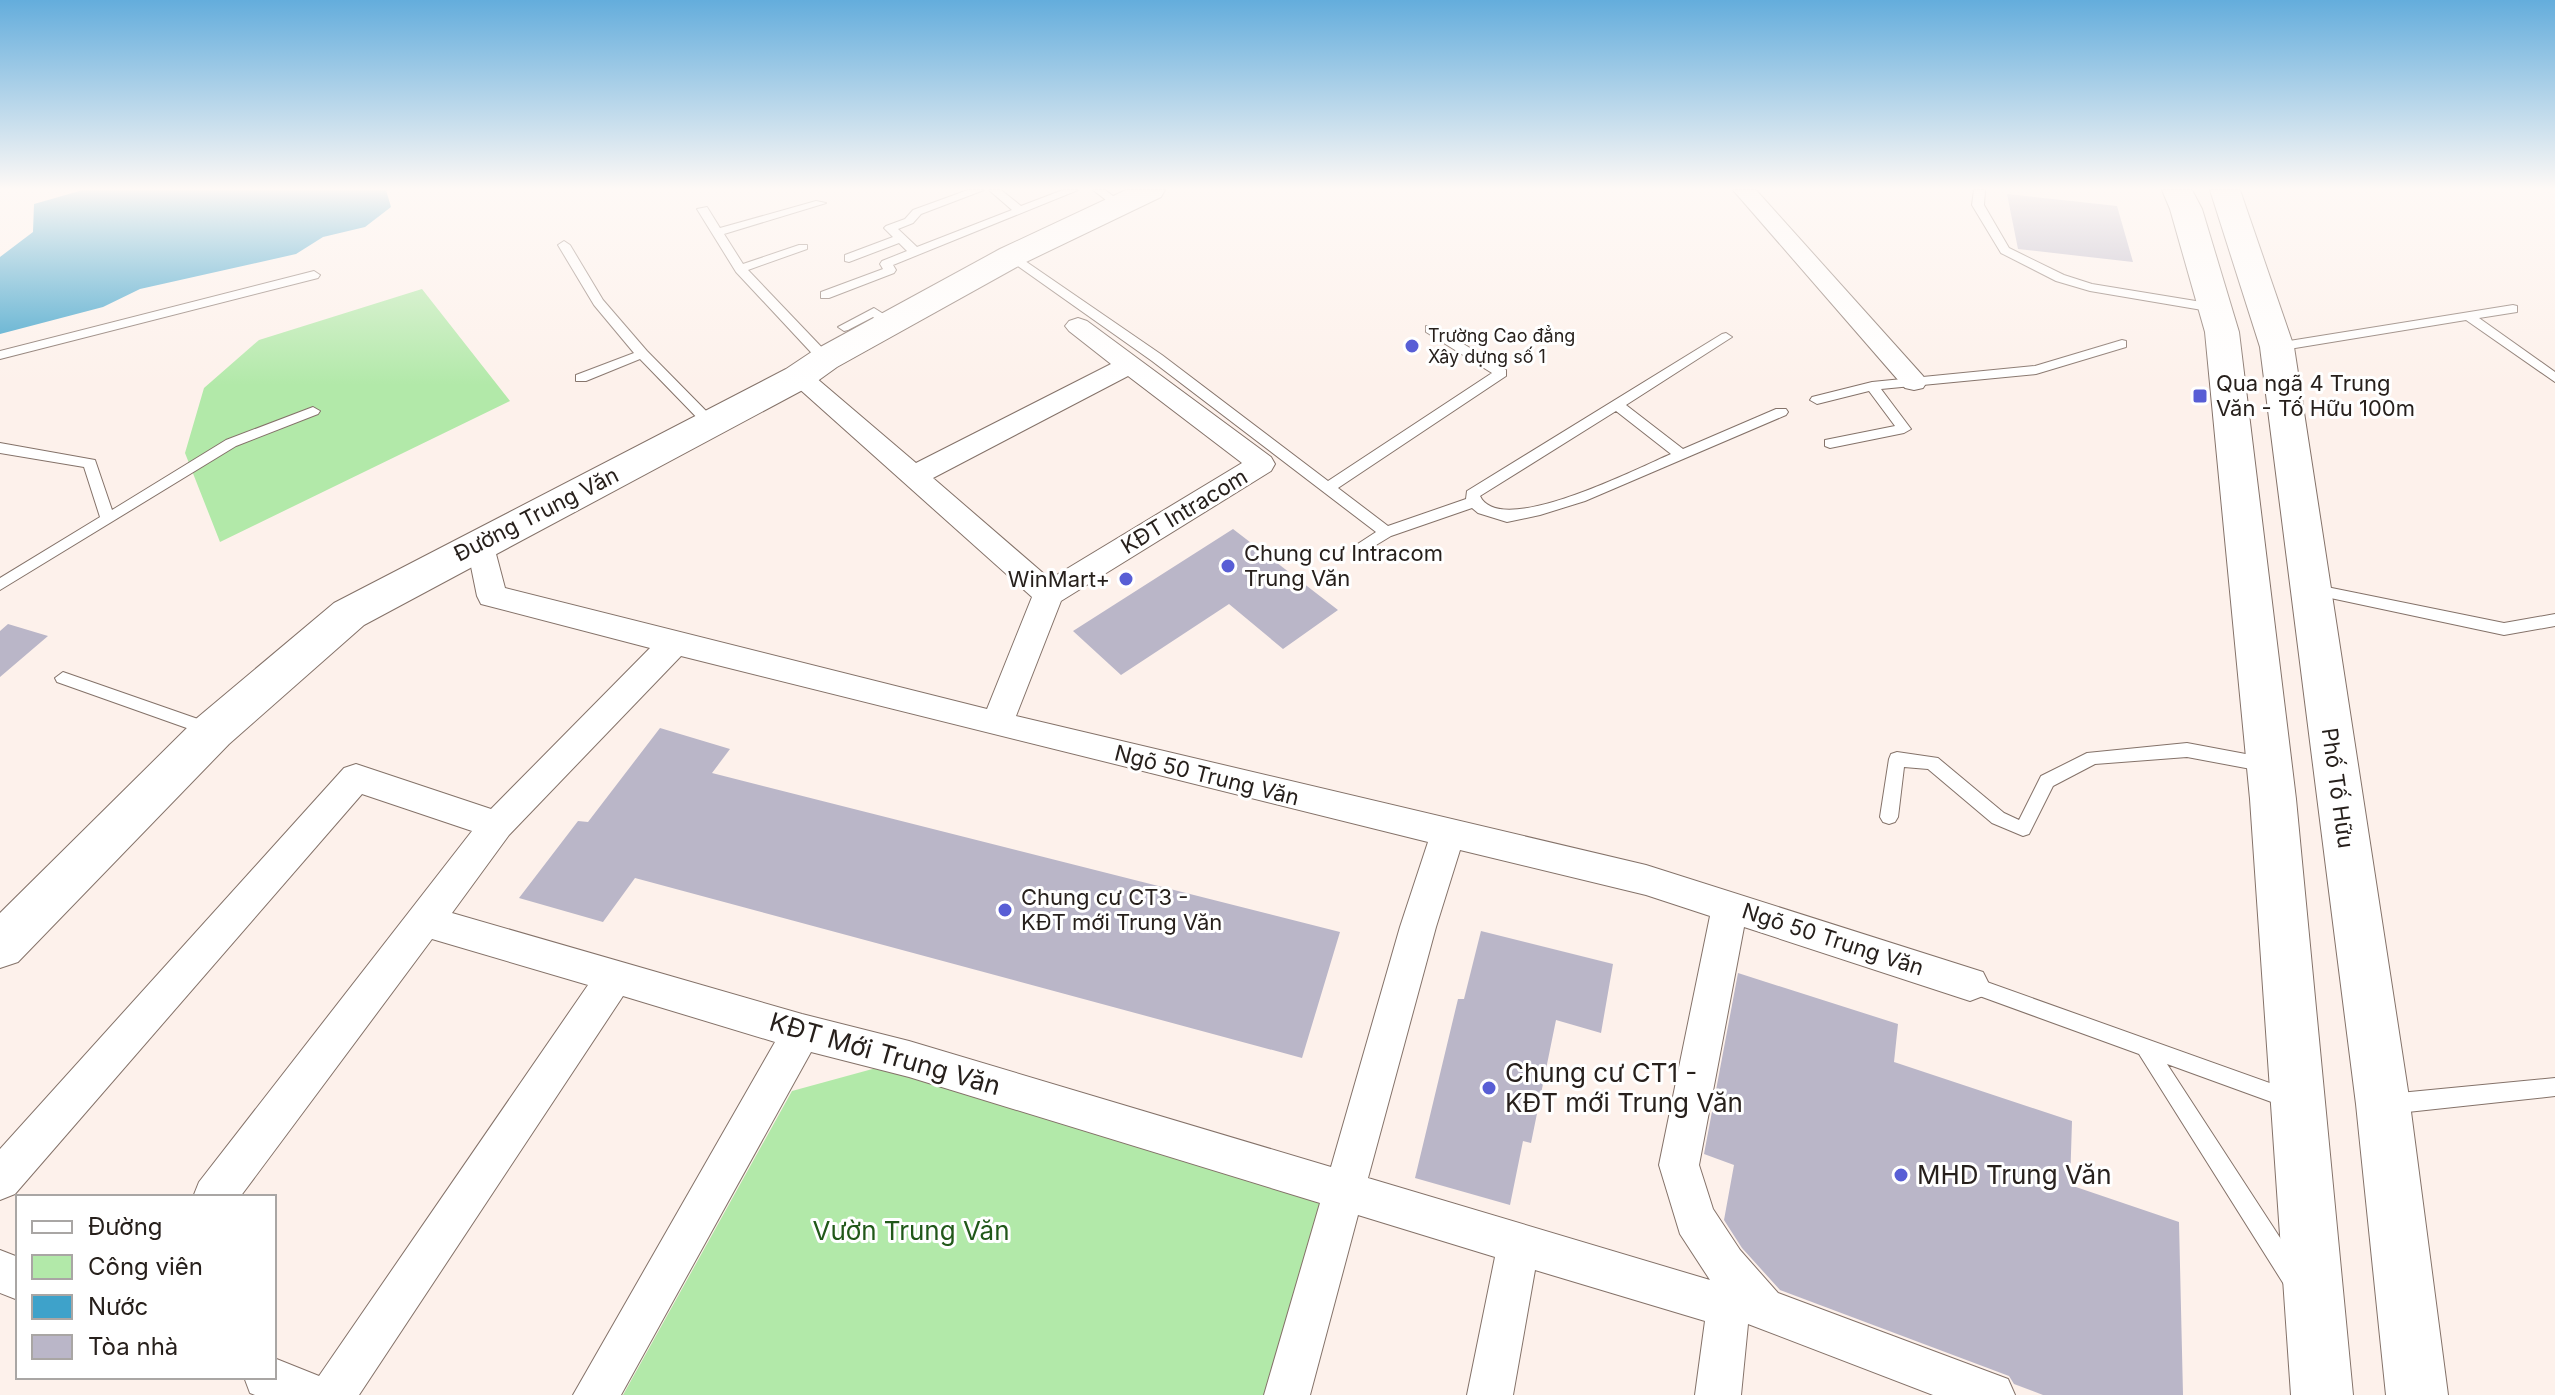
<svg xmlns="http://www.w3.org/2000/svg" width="2555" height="1395" font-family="Inter,sans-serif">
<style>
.green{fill:#b2e9a9}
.water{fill:#3ea2ca}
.building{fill:#bab6c8}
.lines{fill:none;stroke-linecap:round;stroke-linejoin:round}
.lane-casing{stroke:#847269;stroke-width:2}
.street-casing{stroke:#847269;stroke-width:2}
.secondary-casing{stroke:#847269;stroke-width:2}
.primary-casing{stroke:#847269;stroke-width:2}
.lane{fill:#fff;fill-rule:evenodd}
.street{fill:#fff;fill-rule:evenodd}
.secondary{fill:#fff;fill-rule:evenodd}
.primary{fill:#fff;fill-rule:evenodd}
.poi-dot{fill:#585ed5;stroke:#fff;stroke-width:3}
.labels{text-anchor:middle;stroke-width:6;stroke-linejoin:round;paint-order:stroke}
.far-poi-label{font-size:18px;fill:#27201c;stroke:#fff;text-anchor:start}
.poi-label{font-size:22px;fill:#27201c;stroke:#fff;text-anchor:start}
.street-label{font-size:22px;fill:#27201c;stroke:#fff}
.near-street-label{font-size:26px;fill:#27201c;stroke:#fff}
.near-poi-label{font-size:26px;fill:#27201c;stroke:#fff;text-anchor:start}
.near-park-label{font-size:26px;fill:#215819;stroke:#fff}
</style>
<rect width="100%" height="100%" fill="#fdf1eb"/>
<!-- green -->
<path class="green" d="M422,289L510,401L220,542L185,453L204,388L259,340Z
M909,1059L1343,1192L1287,1395H623L792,1091Z"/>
<!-- water -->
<path class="water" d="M83,190H386L391,207L365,227L323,237L296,254L140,289L103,307L0,334V257L33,232L34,204Z"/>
<!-- building -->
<path class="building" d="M2007,194L2117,206L2133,262L2018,249Z
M1233,529L1338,610L1283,649L1229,604L1121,675L1073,631Z
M8,624L48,636L0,677V631Z
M660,728L730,749L712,773L1340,932L1302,1058L635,878L603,922L519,898L578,821L588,822Z
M1481,931L1613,964L1601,1033L1556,1020L1531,1143L1523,1141L1510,1205L1415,1178L1458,999H1464Z
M1738,973L1898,1024L1894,1062L2072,1121L2070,1185L2179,1222L2183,1395H2043L2014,1384L2009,1376L1780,1290L1742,1248L1724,1220L1734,1165L1704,1154Z"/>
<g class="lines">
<!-- lane casing -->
<g class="lane-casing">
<path id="lane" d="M968,190H984L921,214L913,223L898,229L917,247L1012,210L989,190H1001L1021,206L1063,190H1078L893,265L896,270L894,273L829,298H821V292L883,269L880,264L882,261L907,251L899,243L849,262L845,261V255L893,237L884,228L886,226L905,219L913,210Z
M1093,190H1105L1125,205L1115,207Z
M1974,190H1985L1984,205L2009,248L2064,275L2092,284L2214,304L2220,308L2214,312L2090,291L2056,281L2001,253L1972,205Z
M816,201L826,203L724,234L743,264L799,245H807V249L748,270L830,356V362H820L736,272L697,209L707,207L720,228Z
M564,241L570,245L603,300L647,351L716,421V427H706L640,359L586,381H576V375L634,353L594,305L558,245Z
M1012,252L1162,355L1328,481L1492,373L1426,332V326H1434L1506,370V376L1338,488L1388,526L1466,499L1467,491L1722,334L1726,333L1732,337L1626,405L1683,449L1776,409H1786L1788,412L1786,415L1585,501L1540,515L1507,522L1478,513L1472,508L1391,536L1358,556L1353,555L1351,551L1353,547L1376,532L1152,361L1008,259V253ZM1616,411L1671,454C1638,468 1500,539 1480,496Z
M314,271L320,275L318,278L0,359V351Z
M2513,305L2517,306V312L2479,318L2555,372V382L2466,320L2277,351L2271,347L2277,343Z
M874,308L893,320V326H885L873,317L848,330L844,331L838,327Z
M2122,340L2126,341V347L2036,374L1881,389L1911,429L1904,433L1830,448L1825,446V440L1895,426L1869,391L1817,404L1810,400L1812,397L1872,382L2035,366Z
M313,407L320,411L318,414L236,446L0,590V578L100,517L84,467L0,453V443L95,460L112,510L226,440Z
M2312,584L2504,623L2555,614V626L2504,635L2307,593L2305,589L2307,585Z
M63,672L218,726L220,731L218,736L212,737L57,682L55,678Z
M2187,743L2267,758L2273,760L2275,765L2273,770L2267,772L2187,757L2095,764L2053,786L2029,834L2023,836L1992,823L1928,769L1904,767L1898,817L1895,822L1889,824L1883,822L1880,817L1889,759L1891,754L1897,752L1938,758L2004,813L2019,820L2041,776L2087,753Z
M1970,976L2295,1092L2298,1099L2295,1106L2288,1108L2167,1064L2301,1270L2304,1278L2301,1286L2293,1289L2285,1286L2139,1054L1963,990L1961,984L1963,978Z
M2555,1078V1096L2389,1114L2382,1111L2379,1104L2382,1097L2389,1094Z"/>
</g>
<!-- street casing -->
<g class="street-casing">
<path id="street" d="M1733,190H1756L1923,376L1927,382L1923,388L1914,390L1905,388Z
M1078,318L1087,321L1271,457L1275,464L1271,471L1061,601L1016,716L1646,865L1983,972L1989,984L1983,996L1970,1001L1744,927L1699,1165L1713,1209L1740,1250L1778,1293L2008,1379L2015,1395H1933L1748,1324L1741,1395H1695L1705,1321L1535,1270L1513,1395H1467L1495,1257L1358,1215L1310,1395H1264L1320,1203L909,1077L811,1052L621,1395H573L775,1042L623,996L359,1395H255L250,1393L244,1377H274V1358L319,1376L588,985L432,939L240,1197H193L199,1182L472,831L362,794L15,1194L0,1200V1149L344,768L356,764L491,809L650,648L481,604L477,596L466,542L471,535L481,532L491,535L505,588L987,709L1032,597L786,377L790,371L799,369L808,371L916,463L1111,364L1069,331L1065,326L1069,321ZM1128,376L1242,463L1050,579L933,478ZM681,656L1428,842L1400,927L1331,1167L909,1041L802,1014L452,913L509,835ZM1460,850L1646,895L1710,916L1659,1165L1680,1234L1710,1280L1368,1178L1436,927Z
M0,1250L18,1257V1300L0,1293Z"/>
</g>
<!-- secondary casing -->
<g class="secondary-casing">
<path id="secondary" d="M1126,190H1165L1161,197L1024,263L837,367L812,385L364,625L229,744L18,962L0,968V913L197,718L334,603L786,369L813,351L1000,249Z"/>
</g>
<!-- primary casing -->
<g class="primary-casing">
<path id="primary" d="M2162,190H2192L2202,209L2239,332L2296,799L2353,1395H2291L2250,799L2205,332L2170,209Z
M2210,190H2240L2294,347L2410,1104L2448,1395H2386L2356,1104L2260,347Z"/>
</g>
<!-- lane -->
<use href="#lane" class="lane"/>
<!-- street -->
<use href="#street" class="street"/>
<!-- secondary -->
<use href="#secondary" class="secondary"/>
<!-- primary -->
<use href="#primary" class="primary"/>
</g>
<!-- sky -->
<linearGradient id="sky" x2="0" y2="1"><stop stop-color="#64addc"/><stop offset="0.49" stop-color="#fef9f6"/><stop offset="1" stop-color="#fef9f6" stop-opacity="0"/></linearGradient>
<rect width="2555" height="385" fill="url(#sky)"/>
<!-- markers -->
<g class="poi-dot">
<circle cx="1412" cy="346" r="8"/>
<rect x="2192" y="388" width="16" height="16" rx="4"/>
<circle cx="1228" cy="566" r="8"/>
<circle cx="1126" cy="579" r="8"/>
<circle cx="1005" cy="910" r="8"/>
<circle cx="1489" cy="1088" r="8"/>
<circle cx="1901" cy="1175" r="8"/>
</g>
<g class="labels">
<!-- far-poi labels -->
<g class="far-poi-label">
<text x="1428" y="342">Trường Cao đẳng<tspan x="1428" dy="21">Xây dựng số 1</tspan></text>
</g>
<!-- poi labels -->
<g class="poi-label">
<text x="2216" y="391">Qua ngã 4 Trung<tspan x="2216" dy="25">Văn - Tố Hữu 100m</tspan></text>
<text x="1244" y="561">Chung cư Intracom<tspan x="1244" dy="25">Trung Văn</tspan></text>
<text x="1110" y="587" text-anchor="end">WinMart+</text>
<text x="1021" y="905">Chung cư CT3 -<tspan x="1021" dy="25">KĐT mới Trung Văn</tspan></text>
</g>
<!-- street labels -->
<g class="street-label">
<text transform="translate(1184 511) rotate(-31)" y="8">KĐT Intracom</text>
<text transform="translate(536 514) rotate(-27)" y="8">Đường Trung Văn</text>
<text transform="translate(1207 775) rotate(14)" y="8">Ngõ 50 Trung Văn</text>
<text transform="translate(2338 788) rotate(82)" y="8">Phố Tố Hữu</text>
<text transform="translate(1833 939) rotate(18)" y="8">Ngõ 50 Trung Văn</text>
</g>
<!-- near-street labels -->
<g class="near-street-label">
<text transform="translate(885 1054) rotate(16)" y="9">KĐT Mới Trung Văn</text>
</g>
<!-- near-poi labels -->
<g class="near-poi-label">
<text x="1505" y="1082">Chung cư CT1 -<tspan x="1505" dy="30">KĐT mới Trung Văn</tspan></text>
<text x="1917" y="1184">MHD Trung Văn</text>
</g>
<!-- near-park labels -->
<g class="near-park-label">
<text x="911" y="1240">Vườn Trung Văn</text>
</g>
</g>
<!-- legend -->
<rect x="16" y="1195" width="260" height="184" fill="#ffffff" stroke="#a9a6a4" stroke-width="2"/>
<rect x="32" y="1221" width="40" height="12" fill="#ffffff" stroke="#a9a6a4" stroke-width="2"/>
<text x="88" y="1235" font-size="24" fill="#27201c">Đường</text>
<rect x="32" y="1255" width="40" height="24" fill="#b2e9a9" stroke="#a9a6a4" stroke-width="2"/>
<text x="88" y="1275" font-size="24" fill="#27201c">Công viên</text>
<rect x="32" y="1295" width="40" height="24" fill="#3ea2ca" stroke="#a9a6a4" stroke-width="2"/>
<text x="88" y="1315" font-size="24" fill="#27201c">Nước</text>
<rect x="32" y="1335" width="40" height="24" fill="#bab6c8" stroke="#a9a6a4" stroke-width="2"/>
<text x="88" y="1355" font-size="24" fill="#27201c">Tòa nhà</text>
</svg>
